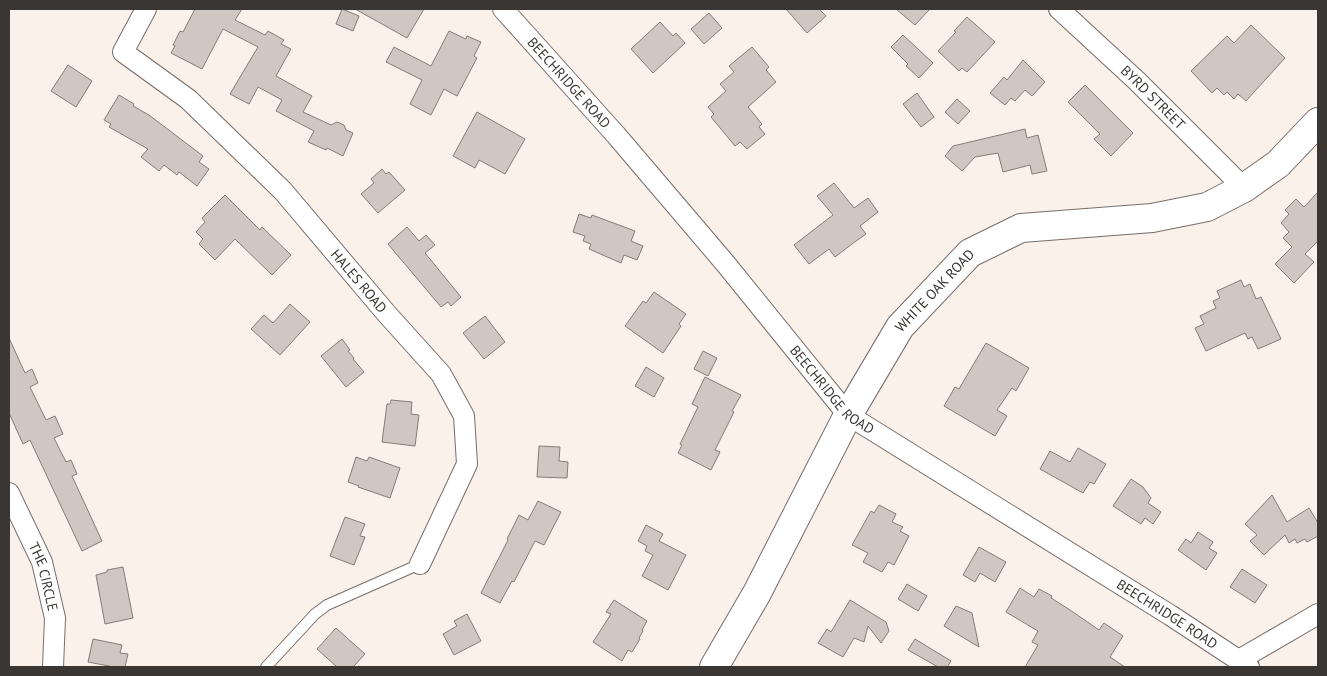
<svg xmlns="http://www.w3.org/2000/svg" width="1327" height="676" font-family="'PT Sans',sans-serif">
<style>
.building{fill:#d0c7c2;stroke:#857c78}
.lines{fill:none;stroke-linecap:round;stroke-linejoin:round}
.lane-casing{stroke:#776e6a;stroke-width:12}
.street-casing{stroke:#776e6a;stroke-width:22}
.secondary-casing{stroke:#776e6a;stroke-width:30}
.lane{stroke:#fff;stroke-width:10}
.street{stroke:#fff;stroke-width:20}
.secondary{stroke:#fff;stroke-width:28}
.labels{text-anchor:middle;stroke-width:5;stroke-linejoin:round;paint-order:stroke}
.street-label{font-size:14px;fill:#3a3634;stroke:#fbf1eb}
</style>
<rect width="100%" height="100%" fill="#fbf1eb"/>
<!-- building -->
<path class="building" d="M195,9H242L235,20L265,35L268,31L284,40L281,44L291,49L276,76L312,96L303,112L331,125L337,122L344,125L346,130L353,133L343,156L327,148L326,150L308,142L314,131L276,111L282,100L258,87L249,104L230,94L258,47L223,29L202,69L171,53L175,46L173,45L180,31L183,32Z
M342,9L359,16L353,31L336,24Z
M355,9H424L407,38Z
M786,9H819L826,16L807,33Z
M896,9H930L915,25Z
M709,13L722,28L704,44L691,29Z
M967,17L995,42L967,72L962,68L959,71L938,51L956,32L954,31Z
M660,22L673,36L676,33L685,43L653,73L631,49Z
M1251,25L1285,58L1246,101L1238,94L1234,99L1227,92L1224,95L1217,88L1212,93L1191,71L1227,36L1234,43Z
M449,31L466,39L467,36L481,42L474,56L477,58L457,96L444,89L431,115L410,104L422,80L386,62L394,47L431,66Z
M903,35L933,63L919,78L906,66L908,64L891,47Z
M752,47L769,67L766,70L776,82L748,107L762,124L759,127L765,134L747,149L740,142L735,146L711,117L714,114L708,107L726,91L720,84L734,72L729,66Z
M1023,60L1045,82L1032,96L1025,90L1015,101L1011,98L1005,105L990,93L1004,77L1007,80Z
M68,65L92,81L76,107L51,91Z
M1085,85L1133,133L1111,156L1094,139L1100,134L1068,102Z
M917,93L934,117L921,127L903,104Z
M119,95L134,104L133,106L149,115L203,156L199,162L209,169L197,186L179,172L177,175L164,165L159,171L141,157L148,149L109,127L111,124L104,120Z
M957,99L970,111L958,124L945,112Z
M477,112L525,139L505,174L479,160L475,168L453,156Z
M1025,129L1027,138L1038,135L1047,171L1032,174L1030,165L1003,172L998,153L975,157L962,171L945,156L953,146Z
M382,169L386,174L389,172L405,190L378,213L361,194L374,183L371,179Z
M834,183L854,208L868,198L878,212L860,226L866,234L852,244L835,257L829,249L809,264L794,245L833,215L817,196Z
M1318,192V241L1305,254L1314,262L1294,283L1275,264L1292,247L1283,238L1289,232L1281,223L1289,214L1285,210L1296,199L1304,207Z
M225,195L260,230L262,227L291,255L272,275L235,239L215,260L199,244L203,239L196,232L205,222L202,218Z
M579,214L591,218L592,215L635,231L631,241L643,246L637,260L624,255L621,263L589,249L591,244L583,241L585,236L573,232Z
M407,227L419,241L426,235L435,245L425,253L461,297L451,306L448,302L441,307L388,244Z
M1241,280L1244,287L1250,284L1256,299L1261,297L1281,339L1258,349L1252,337L1248,339L1245,333L1206,351L1195,328L1204,324L1200,316L1216,308L1213,301L1220,298L1217,291Z
M654,292L686,314L679,324L681,326L663,353L625,326L643,301L646,303Z
M290,304L310,322L280,355L251,329L264,315L273,323Z
M485,316L505,342L484,359L463,333Z
M9,338L25,373L32,369L38,383L30,387L46,420L55,416L63,434L54,438L66,462L71,460L77,474L72,476L102,541L82,551L30,440L23,444L9,413Z
M342,339L350,350L348,351L354,358L353,359L364,372L346,387L321,356Z
M986,343L1029,368L1016,391L1012,388L997,410L1007,416L995,436L944,406L955,387L959,389Z
M703,351L717,358L708,376L694,369Z
M646,367L664,378L654,397L635,386Z
M705,377L741,395L732,411L734,412L715,450L720,452L711,470L678,453L682,445L680,444L698,407L692,404Z
M391,400L412,402L411,414L419,415L415,446L382,442L387,404H390Z
M539,446L560,447L559,461L568,462L567,478L537,477Z
M1078,448L1106,464L1094,484L1090,482L1083,493L1040,469L1050,451L1070,462Z
M356,457L367,461L369,457L400,468L390,498L358,487L359,486L348,482Z
M1131,479L1143,487L1151,498L1148,503L1161,512L1153,524L1145,518L1141,524L1113,506Z
M1272,495L1287,522L1309,508L1318,523V536L1307,542L1305,539L1297,543L1295,539L1289,543L1285,535L1264,555L1250,541L1257,535L1245,524Z
M538,501L561,512L544,545L535,541L514,582L512,581L500,603L481,593L508,540L507,539L519,515L528,520Z
M879,505L896,514L892,522L903,527L900,531L909,536L894,565L888,562L882,572L863,562L868,553L852,545L871,511L874,513Z
M345,517L365,524L360,536L365,537L354,565L330,556Z
M646,525L663,534L659,541L686,555L668,590L642,576L653,555L645,551L647,546L638,541Z
M1198,532L1213,542L1209,548L1217,553L1206,570L1178,550L1186,539L1191,543Z
M979,547L1006,562L995,582L980,573L975,582L963,575Z
M123,567L133,618L105,624L96,575L107,572V570Z
M1242,569L1267,585L1255,603L1230,587Z
M907,584L927,596L918,611L898,599Z
M1020,588L1034,597L1039,589L1052,596L1051,598L1070,610L1099,630L1104,623L1123,636L1110,657L1125,667H1025L1038,645L1032,642L1038,631L1006,612Z
M614,600L647,621L642,630L643,631L639,638L640,639L632,652L628,650L622,661L593,642L611,614L606,612Z
M850,600L886,622L889,631L881,643L868,626L864,642L854,638L843,657L818,643L827,629L831,632Z
M956,606L972,613L979,647L944,626Z
M467,614L481,641L454,655L443,634L457,626L454,621Z
M336,628L365,654L353,667H337L317,649Z
M93,639L122,645L120,653L128,654L125,667H114L88,662Z
M915,639L951,661L947,667H938L908,650Z"/>
<g class="lines">
<!-- lane casing -->
<g class="lane-casing">
<path id="lane" d="M266,667L315,614L327,605L420,564"/>
</g>
<!-- street casing -->
<g class="street-casing">
<g id="street">
<path id="s1" d="M146,9L123,52L188,99L283,191L386,313L441,374L464,416L467,464L420,564"/>
<path id="s2" d="M503,9L616,135L725,263L848,415L1170,615L1249,667"/>
<path id="s3" d="M1059,9L1137,81L1244,188"/>
<path id="s4" d="M9,493L42,562L55,618L53,667"/>
<path d="M1239,660L1318,614"/>
</g>
</g>
<!-- secondary casing -->
<g class="secondary-casing">
<g id="secondary">
<path id="s5" d="M714,667L757,593L848,415L900,327L970,253L1021,228L1152,218L1207,207L1244,188L1278,164L1318,122"/>
</g>
</g>
<!-- lane -->
<use href="#lane" class="lane"/>
<!-- street -->
<use href="#street" class="street"/>
<!-- secondary -->
<use href="#secondary" class="secondary"/>
</g>
<g class="labels">
<!-- street labels -->
<g class="street-label">
<text dy="5" stroke="none"><textPath href="#s2" startOffset="99">BEECHRIDGE ROAD</textPath></text>
<text dy="5" stroke="none"><textPath href="#s3" startOffset="129">BYRD STREET</textPath></text>
<text dy="5" stroke="none"><textPath href="#s1" startOffset="379">HALES ROAD</textPath></text>
<text dy="5" stroke="none"><textPath href="#s5" startOffset="438">WHITE OAK ROAD</textPath></text>
<text dy="5" stroke="none"><textPath href="#s2" startOffset="504">BEECHRIDGE ROAD</textPath></text>
<text dy="5" stroke="none"><textPath href="#s4" startOffset="91">THE CIRCLE</textPath></text>
<text dy="5" stroke="none"><textPath href="#s2" startOffset="909">BEECHRIDGE ROAD</textPath></text>
</g>
</g>
<!-- border -->
<rect width="1327" height="676" fill="none" stroke="#3a3634" stroke-width="20"/>
</svg>
